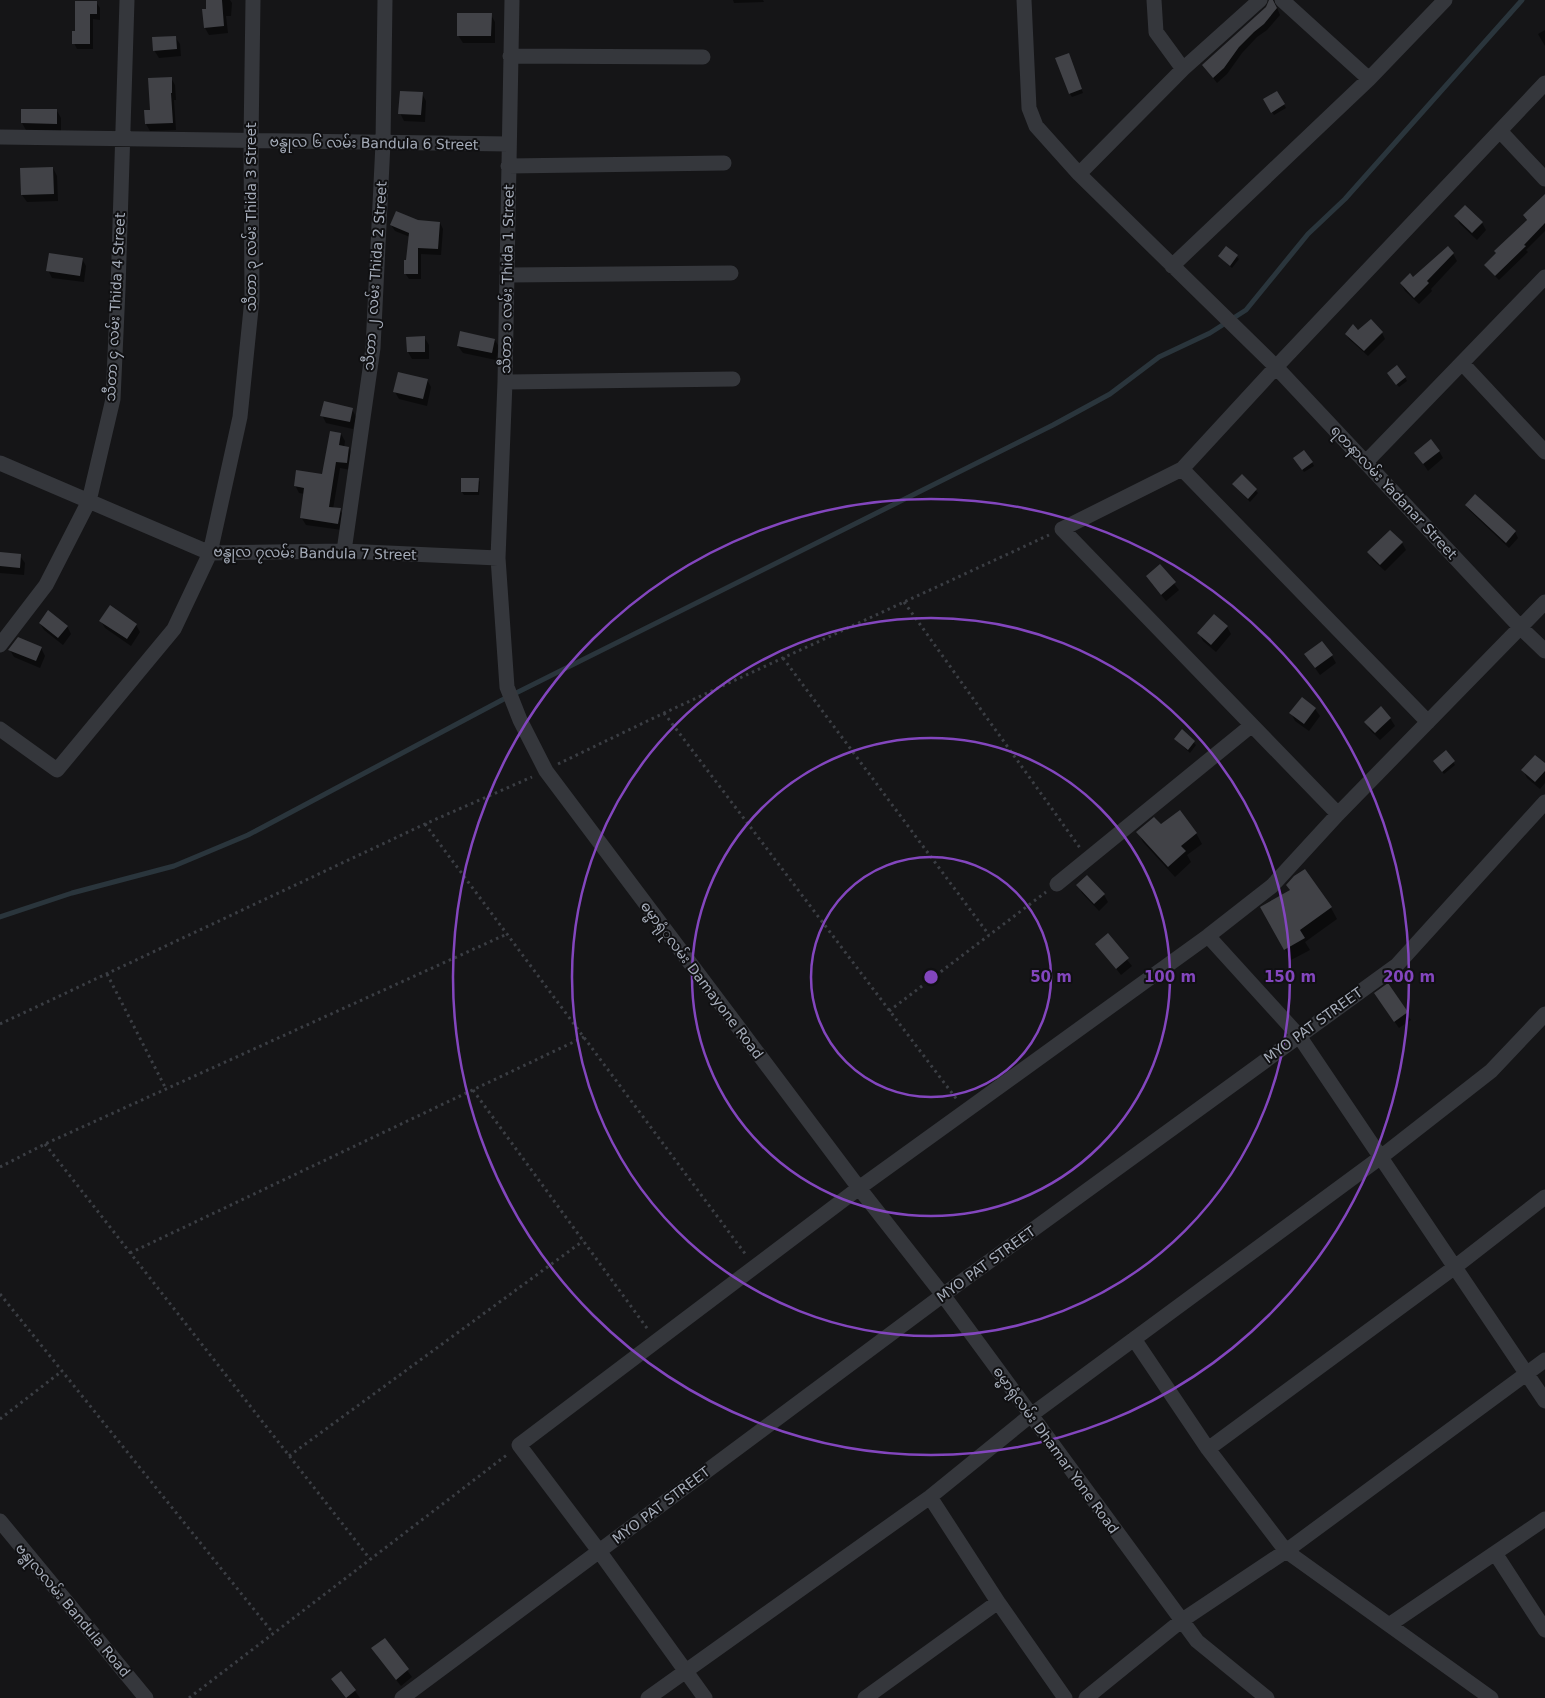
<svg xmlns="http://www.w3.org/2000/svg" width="1545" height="1698" font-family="'DejaVu Sans','Noto Sans Myanmar',sans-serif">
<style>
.shadow{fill:#0007}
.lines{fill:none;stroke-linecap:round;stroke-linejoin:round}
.stream{stroke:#2a353c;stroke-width:5}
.building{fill:#414247}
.path{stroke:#3b3e44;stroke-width:3;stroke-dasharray:2.5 4;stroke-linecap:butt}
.street{stroke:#35373c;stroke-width:15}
.ring{fill:none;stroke:#8346be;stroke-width:2.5}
.labels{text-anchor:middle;stroke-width:4;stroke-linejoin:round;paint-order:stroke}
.street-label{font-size:14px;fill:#a5acb9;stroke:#101012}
.centre{fill:#8346be;stroke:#101012;stroke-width:2.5}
.ring-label{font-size:15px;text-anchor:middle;font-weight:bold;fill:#8346be;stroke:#101012;stroke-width:4;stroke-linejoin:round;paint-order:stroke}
</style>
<rect width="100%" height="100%" fill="#151517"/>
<!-- shadow -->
<path class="shadow" d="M207,0H230L232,3L231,16H226L228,33L209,35L205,28Z
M717,0H763L764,2L734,3L733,0Z
M1270,0H1274L1280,15L1267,30L1257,37L1242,53L1227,74L1217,83L1203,65L1267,8Z
M96,2L100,8V20L93,19V49H77L74,43L76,32Z
M491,15L495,22V43H463L458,35Z
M1545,30V46L1538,34Z
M175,37L180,44L181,56L159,58L154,50Z
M1070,58L1083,93L1072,97L1070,94Z
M171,78L175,85L176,100H174L176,130L150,131L146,124L151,111Z
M1276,92L1286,108L1274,115L1264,100Z
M422,94L426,101L425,122L404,121L400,113Z
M57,111L61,118V131L26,130L22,123Z
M53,168L57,176L58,201L27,202L22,195Z
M1545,207V231L1526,250L1528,252L1499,280L1485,266L1527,221L1524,216Z
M1456,217L1482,223L1486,230L1477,240L1460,224Z
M417,221L440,223L443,229L441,255L421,254V279H409L405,273L410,237L395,231L391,225Z
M1226,248L1239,259L1232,268L1219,256Z
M1453,254L1457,261L1431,289L1432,291L1419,304L1405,291L1401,283L1413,279Z
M82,259L86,266L84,282L52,278L48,270Z
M1382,333L1385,339L1368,356L1349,339L1346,334Z
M424,337L429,345V359H412L408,352Z
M495,340L499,347L496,360L463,353L458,346Z
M1391,376L1405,377L1407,381L1399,387Z
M427,380L431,387L427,406L399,399L395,392Z
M352,409L356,417L353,429L326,423L322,415Z
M341,434L345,441L344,448H349L353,456L351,470L340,468L333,509L340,510L344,517L342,530L306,525L301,517L305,494L299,493L295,485L323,476Z
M1439,451L1443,458L1428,471L1416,453Z
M1295,458L1312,462L1314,466L1304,472Z
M1242,476L1258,493L1250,502L1233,484Z
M478,479L480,482L479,495H464L462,492Z
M1475,496L1515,532L1518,538L1509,548L1470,511L1466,506Z
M1402,543L1406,550L1385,571L1373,560L1369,552Z
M0,553L20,556L25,563L24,575L0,573Z
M1160,566L1179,590L1166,601L1147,577Z
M101,621L136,625L140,632L131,646L105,628Z
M40,623L67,626L71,634L63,645L44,630Z
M1227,627L1231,634L1216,652L1203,641L1199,633Z
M41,648L45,656L40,668L14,657L10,650Z
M1332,656L1336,663L1320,675L1310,661Z
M1302,699L1315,709L1320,716L1309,731L1295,721L1291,713Z
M1390,718L1395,726L1380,740L1370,730L1366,722Z
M1182,731L1196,745L1190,753L1175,739Z
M1453,762L1455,765L1444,774L1436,764Z
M1545,765V783L1540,789L1527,778L1523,770Z
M1161,826L1196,833L1202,844L1187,855L1191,862L1175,877L1143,842L1138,832Z
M1087,877L1104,895L1108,902L1099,911L1082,893L1078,885Z
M1262,908H1331L1337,919L1305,942L1310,950L1291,960Z
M1107,935L1132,966L1121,975L1097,944Z
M1388,985L1411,1020L1399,1028L1380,1001Z
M384,1640L412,1677L401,1686L377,1656Z
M341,1673L355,1691L360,1698H346L337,1687L333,1680Z"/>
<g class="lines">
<!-- stream -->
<path class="stream" d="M0,917L72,893L174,866L248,835L502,700L1053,425L1110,394L1159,357L1210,333L1246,310L1308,234L1345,199L1522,0"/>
</g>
<!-- building -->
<path class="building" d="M206,0H222L224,26L204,28L202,9H206Z
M1269,0H1273L1277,8L1264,24L1254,32L1239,47L1224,68L1213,78L1202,65L1266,7Z
M75,1H97V14H90V44H72V31H75Z
M457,13H492L491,36H457Z
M176,36L177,49L153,51L152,37Z
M1069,53L1082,89L1069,94L1055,58Z
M172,77V93H171L173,123L145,124L144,110H150L148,78Z
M400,91L423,92L421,115L398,114Z
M1277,91L1285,104L1271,113L1263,99Z
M21,109H57V124L21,123Z
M53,167L54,194L21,195L20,168Z
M1545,194V223L1524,245L1526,246L1495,276L1484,265L1496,253L1494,251L1527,220L1523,215Z
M1465,205L1483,222L1472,233L1454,216Z
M396,211L418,220L440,222L438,249L418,248V274H404V260H406L409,233L390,225Z
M1226,246L1238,255L1230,266L1218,256Z
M1448,246L1454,253L1427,281L1429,283L1414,298L1400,283L1410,273L1413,277Z
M49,253L83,258L80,276L46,271Z
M1371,319L1383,332L1364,351L1345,334L1353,324L1358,330Z
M460,331L495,339L492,353L457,346Z
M425,336V352H407L406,337Z
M1397,365L1406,377L1396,385L1387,373Z
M398,372L428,379L423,399L393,392Z
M324,401L353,408L350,422L320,416Z
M330,431L341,433L339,445L349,447L347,463L336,462L329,507L341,508L338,524L300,518L304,488L294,486L296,470L322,474Z
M1431,439L1440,451L1423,464L1414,453Z
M1304,450L1313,462L1302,470L1293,458Z
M1242,474L1257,489L1248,499L1232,484Z
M461,478H479L478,492H461Z
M1475,494L1516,531L1506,543L1465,505Z
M1390,530L1403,542L1380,565L1367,552Z
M0,552L21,554L20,568L0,566Z
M1160,564L1176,582L1161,595L1146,576Z
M110,605L137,624L127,639L99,621Z
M48,610L68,626L58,638L39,623Z
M1214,614L1228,626L1211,645L1197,633Z
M18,637L42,647L36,661L8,650Z
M1322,641L1333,655L1315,668L1304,654Z
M1302,697L1316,708L1304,724L1289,713Z
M1381,706L1391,718L1375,733L1364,722Z
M1182,729L1195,741L1188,750L1174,739Z
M1446,750L1455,761L1442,772L1433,761Z
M1535,755L1545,763V771L1535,782L1521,770Z
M1180,810L1197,833L1181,846L1186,851L1168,867L1136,832L1154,817L1161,824Z
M1305,869L1332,907L1300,930L1305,938L1284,950L1260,907L1290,890L1286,885L1294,876Z
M1087,875L1105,894L1094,904L1076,885Z
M1108,933L1129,958L1116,969L1095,944Z
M1388,983L1408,1012L1394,1022L1374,993Z
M385,1638L409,1669L396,1680L371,1648Z
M341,1671L356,1690L346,1698L331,1679Z"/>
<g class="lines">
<!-- path -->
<path class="path" d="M904,602L1080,848
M783,658L989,935
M664,713L958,1101
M558,764L664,713L1049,535
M425,824L746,1255
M107,974L166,1089
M889,1011L1046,892
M0,1024L425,824L532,777
M473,1090L649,1331
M45,1144L370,1559
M0,1167L45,1144L507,934
M130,1253L584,1037
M0,1294L273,1633
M0,1419L62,1371
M289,1456L583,1241
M189,1698L508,1454"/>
<!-- street -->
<path class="street" d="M512,0L505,382L498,558L507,687L520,720L546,771L859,1188L943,1295L1197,1641L1267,1698
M1024,0L1029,108L1036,126L1079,174L1276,367L1521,628L1545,651
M1154,0L1156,32L1183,69
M1282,0L1369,79
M510,56L703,57
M1500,131L1545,179
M0,137L509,144
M508,166L724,163
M1079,174L1183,69L1260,0
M1172,266L1369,79L1445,0
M507,275L731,273
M1462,363L1545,452
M505,382L733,379
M1366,462L1545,277
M0,463L210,553L344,551L498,558
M1182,469L1428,722
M344,551L373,348L383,143L385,0
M0,645L46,585L89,501L113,399L118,289L127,0
M0,729L57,770L174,629L210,553L240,417L252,299L251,141L253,0
M1338,814L1062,529L1182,469L1276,367L1545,83
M1057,884L1252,725
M1208,936L1299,1036L1545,1401
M1134,1339L1208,1449L1286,1551L1491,1698
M1208,1449L1455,1267L1545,1197
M930,1497L998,1602L1065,1698
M0,1521L146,1698
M1495,1553L1545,1630
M1389,1625L1545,1519
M402,1698L943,1295L1397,965L1545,802
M648,1698L930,1497L1031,1415L1381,1157L1491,1071L1545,1014
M705,1698L599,1551L519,1445L859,1188L1208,936L1272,886L1338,814L1545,602
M865,1698L998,1602
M1086,1698L1181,1621L1286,1551L1545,1360"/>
</g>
<!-- distance rings -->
<g class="ring">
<circle cx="931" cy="977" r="120"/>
<circle cx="931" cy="977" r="239"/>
<circle cx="931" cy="977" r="359"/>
<circle cx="931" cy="977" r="478"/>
</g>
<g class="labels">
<!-- street labels -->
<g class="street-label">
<text transform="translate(374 143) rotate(1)" y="5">ဗန္ဓုလ ၆ လမ်း Bandula 6 Street</text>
<text transform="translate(251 217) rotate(-90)" y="5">သီတာ ၃ လမ်း Thida 3 Street</text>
<text transform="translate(375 276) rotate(-86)" y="5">သီတာ ၂ လမ်း Thida 2 Street</text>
<text transform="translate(507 279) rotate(-89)" y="5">သီတာ ၁ လမ်း Thida 1 Street</text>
<text transform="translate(115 307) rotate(-87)" y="5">သီတာ ၄ လမ်း Thida 4 Street</text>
<text transform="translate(1394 492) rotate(47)" y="5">ရတနာလမ်း Yadanar Street</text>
<text transform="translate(315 553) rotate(1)" y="5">ဗန္ဓုလ ၇လမ်း Bandula 7 Street</text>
<text transform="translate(702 980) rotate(53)" y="5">ဓမ္မာရုံုလမ်း Damayone Road</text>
<text transform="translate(1313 1025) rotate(-36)" y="5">MYO PAT STREET</text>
<text transform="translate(986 1264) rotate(-36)" y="5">MYO PAT STREET</text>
<text transform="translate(1056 1450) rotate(54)" y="5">ဓမ္မာရုံလမ်း Dhamar Yone Road</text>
<text transform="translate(661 1505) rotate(-37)" y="5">MYO PAT STREET</text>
<text transform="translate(73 1610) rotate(50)" y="5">ဗန္ဓုလလမ်း Bandula Road</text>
</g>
</g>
<circle cx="931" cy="977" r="8" class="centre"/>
<g class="ring-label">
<text x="1051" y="982">50 m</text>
<text x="1170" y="982">100 m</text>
<text x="1290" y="982">150 m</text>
<text x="1409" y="982">200 m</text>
</g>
</svg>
